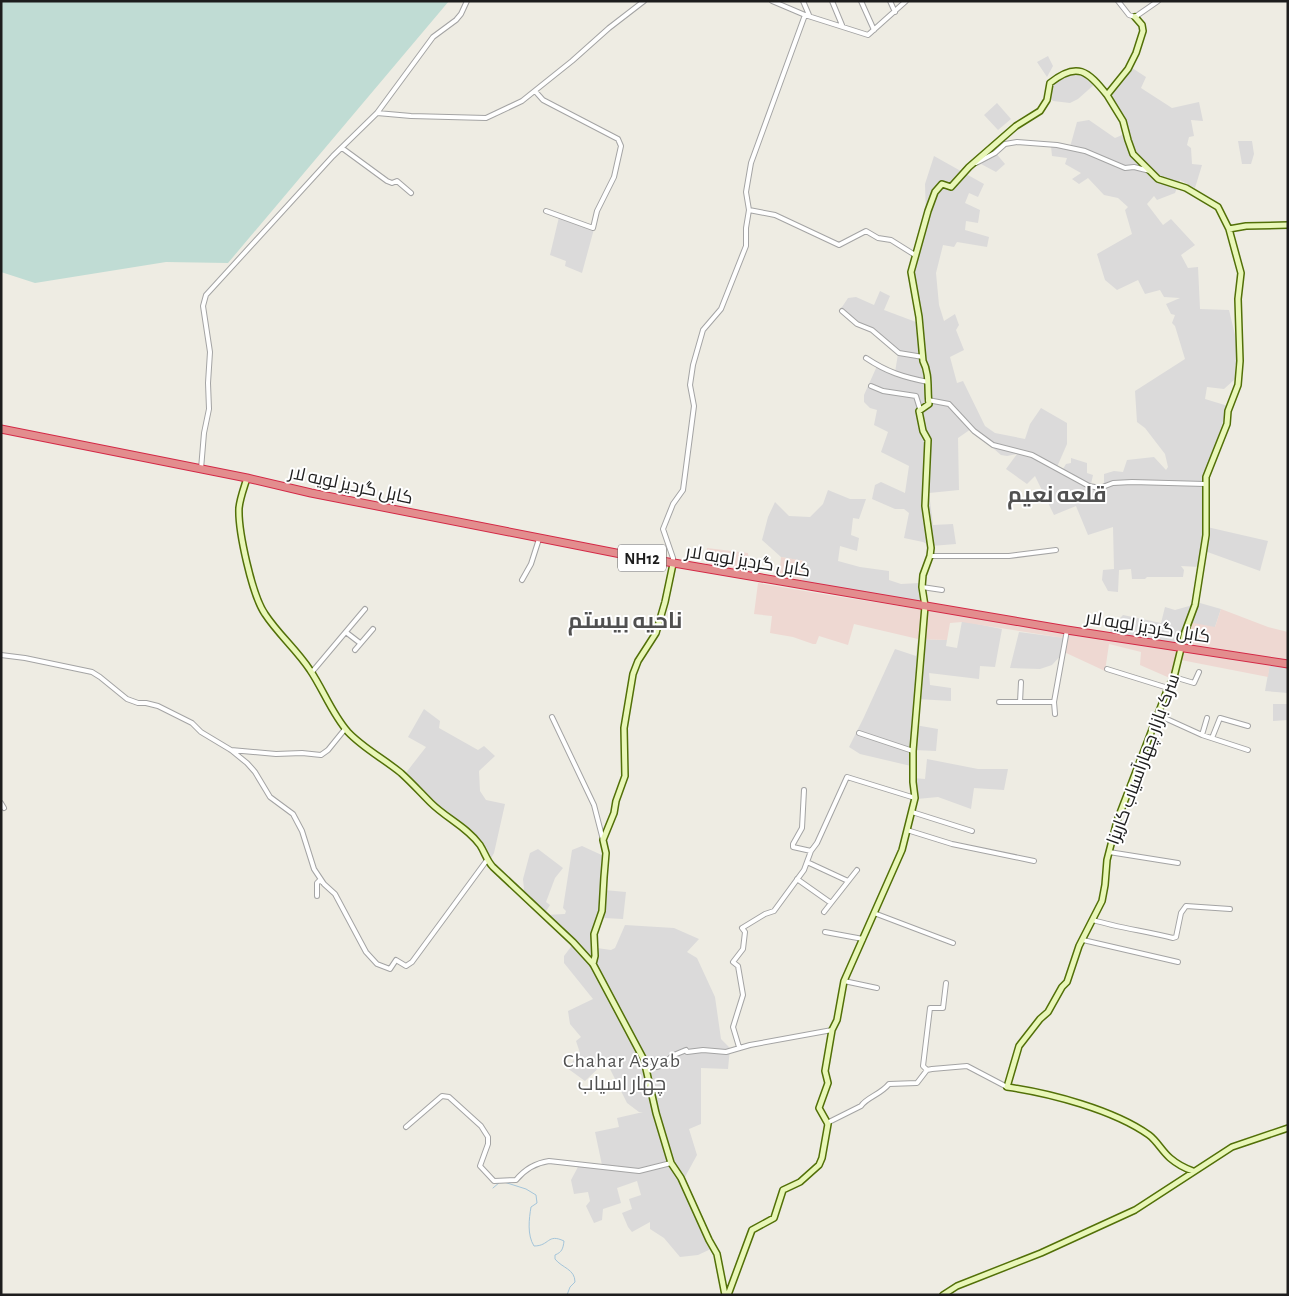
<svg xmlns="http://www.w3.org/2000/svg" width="1289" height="1296" font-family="'Alegreya Sans',Cairo,sans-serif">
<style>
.residential{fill:#dbdada}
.commercial{fill:#eed8d2}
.wetland{fill:#c0dcd4}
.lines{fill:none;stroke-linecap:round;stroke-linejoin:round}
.stream{stroke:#a4c5da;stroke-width:1}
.street-casing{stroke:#a4a4a4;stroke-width:6}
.secondary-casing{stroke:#527008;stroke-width:8}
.highway-casing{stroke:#d32946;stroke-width:9}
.street{stroke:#fff;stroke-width:4}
.secondary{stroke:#e9f7b8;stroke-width:5}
.highway{stroke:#e38d8e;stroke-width:7}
.labels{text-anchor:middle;stroke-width:4;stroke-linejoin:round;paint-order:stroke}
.shield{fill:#fff;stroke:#616161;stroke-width:1}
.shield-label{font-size:16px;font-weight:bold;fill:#1d1d1d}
.street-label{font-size:18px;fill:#1d1d1d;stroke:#fff}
.quarter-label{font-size:20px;letter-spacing:1px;fill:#505050;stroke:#fff}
.district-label{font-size:22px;font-weight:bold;fill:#505050;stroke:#fff}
</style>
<rect width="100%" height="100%" fill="#eeece3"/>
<!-- residential -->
<path class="residential" d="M1048,56L1053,66L1047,77L1037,62Z
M1129,66L1146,77L1141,88L1172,108L1199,102L1203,121L1191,120L1194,136L1189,137L1187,145L1191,148L1192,164L1202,165L1195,188L1180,180L1175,193L1157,200L1154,196L1147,204L1163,225L1171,219L1195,245L1181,255L1188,268L1198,267L1200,309L1229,310L1241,360L1235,365V379L1224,389L1207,387L1205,399L1228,406L1204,479L1207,527L1268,541L1260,571L1202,550L1200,567L1181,566L1184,570L1183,577H1147L1145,579H1132L1131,569L1119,570L1118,592L1108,591L1102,580L1103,570L1114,569L1113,527L1088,535L1076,506L1054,515L1035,476L1027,484L1006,469L1017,454L1007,456L1001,455L971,429L958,438L959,490L929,493L933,525L953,524L956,544L931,546L923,542L904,538L909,513L904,509H895L872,499L875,485L881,482L905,493L909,466L881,452L888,432L874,425L877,410L870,408L864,402V395L877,366L895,372L898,354L872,331L857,324L840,310L848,298L856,297L874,305L880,291L890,296L884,310L916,322L911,271L926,216L925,184L934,156L984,184L978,197L969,193L965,203L980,210L978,223L966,221L965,230L989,237L987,247L957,242L954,247L943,245L936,273L939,305L944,321L955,314L959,325L956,330L964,350L950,357L957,383L963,381L985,426L995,433L1025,439L1030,424L1041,408L1067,423V444L1057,467L1063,469L1066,464L1071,463V458L1087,463V473L1093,475L1091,484L1100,487L1104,483V474L1114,471L1123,472L1127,460L1154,457L1166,470L1168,467L1165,454L1145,428L1137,422L1135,391L1185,359L1175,326L1172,323L1175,315L1171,314L1166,304L1180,298L1164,297L1160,290L1145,294L1138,280L1117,290L1105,280L1097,254L1132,234L1125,210L1128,207L1118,198L1104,195L1088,178L1079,184L1072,179L1081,173L1065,164L1067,158L1052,156L1051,146L1070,147L1077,122L1089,120L1115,138L1127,133L1122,113L1104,95Z
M1079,73L1096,83L1078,99L1070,103L1053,101L1047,96L1049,86L1061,76Z
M997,103L1011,119L998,130L984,115Z
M1238,141H1252L1254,154L1251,164H1242Z
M995,152L1005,164L996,172L981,164Z
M559,217L594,229L582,273L565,266L566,261L550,255Z
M828,490L850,499H866L859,519L853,518L851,535L859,538L857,551L840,546L838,561L860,567L889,571V580L901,584L920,583L925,604L802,582L804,561L781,557L762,540L768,517L775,502L789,516L810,517L823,504Z
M1200,603L1221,609L1215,627L1182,645L1110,633L1113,619L1118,620L1123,615L1161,623L1165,607L1175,610Z
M962,621L1002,629L995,667L980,666L979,679L929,673L930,685L951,688V701L917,699L915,725L938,729L936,751L914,750L911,766L860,754L849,747L864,717L895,649L916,656L918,639L947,640L946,646L957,648Z
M1019,632L1065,638L1064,652L1052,665L1040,669L1010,668Z
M1270,663L1288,666V693L1265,691Z
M1273,704H1288V720L1273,721Z
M424,709L440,721L439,728L478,750L484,746L495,756L479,771L480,791L486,800L505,804L494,853L490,860H487L453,819L429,799L405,774L426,747L408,737Z
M927,759L978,769H1008L1004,790L974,788L971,809L938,797L917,799L913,778L925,779Z
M582,846L606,857L604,890L626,892L623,919L604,918L595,935L597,948L611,950L615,948L625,925L674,928L699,939L687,952L697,958L715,997L721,1039L730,1048L728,1069L701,1068V1124L689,1129L697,1155L685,1177L713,1248L698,1255L680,1257L664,1238L650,1229V1222L632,1232L628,1227L622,1213L632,1209L629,1199L641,1195L637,1181L617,1188L621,1203L603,1209L602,1220L594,1223L586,1206L590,1201L588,1192L574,1194L571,1180L579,1165H602L595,1132L619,1127L617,1118L643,1112H639L627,1103L606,1061L585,1081L567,1068L580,1053L576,1041L581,1037L570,1024L568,1011L593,999L564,963V956L573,944L546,915L565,914L566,911L563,908L572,850Z
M538,849L563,868L555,878L546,902L550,905L543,916L520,894L524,889L523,879L530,853Z"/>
<!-- commercial -->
<path class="commercial" d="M707,548L748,553L750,574L706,565Z
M781,557L804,561L802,582L779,578Z
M758,583L828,595L1270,663L1268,677L1181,660L1172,679L1140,665L1141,652L1109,644L1105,671L1064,652V638L962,622L950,623L947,640L918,639L854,624L848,645L819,636L816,644H813L793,637L770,633L772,616L754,614Z
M1221,609L1268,627L1288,632V662L1182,645L1188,622L1215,627Z"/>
<!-- wetland -->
<path class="wetland" d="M1,1H449L228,263L166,262L35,283L1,272Z"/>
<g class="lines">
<!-- stream -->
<path class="stream" d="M504,1182L526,1189L536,1195L537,1203L531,1207C529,1219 527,1235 534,1246C550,1246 547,1233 564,1241C563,1249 562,1252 555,1255V1259C562,1268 575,1269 575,1282L570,1287L567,1295
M493,1188L500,1182"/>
<!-- street casing -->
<g class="street-casing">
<path id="street" d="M772,1L805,15L868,35L906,1
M803,1L809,15
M832,1L842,25
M861,1L874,30
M890,1L895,12
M1118,1L1129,15L1135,17L1158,1
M535,91L543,100L618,139L621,146L614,177L597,211L593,228L546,211
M377,113L411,116L486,118L522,101L572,61L609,28L644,1
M342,148L387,181L392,183L397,181L411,193
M976,163L995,153L1005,144L1017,142L1057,145L1085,151L1125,168L1134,167L1150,171
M749,210L775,215L839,245L866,231L878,238L891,240L915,255
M842,311L857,324L872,330L899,353L923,357
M866,358C887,372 903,377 928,382
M871,386L883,391L916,396L920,409
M928,400L949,404L974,431L993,445L1032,455L1089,486L1100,488L1113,483L1132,482L1205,484
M201,469L204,433L209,409L208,383L210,352L203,306L206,295L333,156L377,113L433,37L456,20L461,14L467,1
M930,556H1009L1056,550
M673,563V558L663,529L673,504L683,490L694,406L690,385L693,365L703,330L721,309L746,246V228L749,210L746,192L751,163L805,15
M522,580L531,564L539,539
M922,587L942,590
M347,633L360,643
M355,650L373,629
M1,655L25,658L92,672L100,677L127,699L138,703H146L158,706L192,723L201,732L231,750L247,763L255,772L270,797L293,814L302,831L314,869L324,884L335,894L366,952L377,964L390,969L396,960L406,966L412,962L487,860
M1107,669L1168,688
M312,672L365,609
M1174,677L1194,683L1199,672
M999,702H1054
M1020,702L1021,682
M1055,714L1054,702L1067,630
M1158,715L1202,735L1248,750
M552,717L594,805L603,840
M859,733L913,751
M1202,735L1207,718
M1212,738L1220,718L1248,726
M231,750L276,754L302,753L321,755L328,750L345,729
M804,790L802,828L793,844V847L811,851L817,843L847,777L915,798
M1,803L4,808
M912,812L972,831
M907,830L952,844L1034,861
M1109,852L1178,863
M807,862L848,881
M797,879L831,903
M317,896V883L320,880L322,882
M824,912L857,870
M874,913L953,943
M1093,920C1119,928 1146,931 1173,938L1176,937L1181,913L1186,906L1230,909
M825,932L863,939
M1083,940L1178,962
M844,981L877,988
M739,1047L733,1027L743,995L738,966L733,962L743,949L745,932L742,928L765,914L774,911L804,870L811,851
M646,1066C660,1069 662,1066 671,1057C675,1054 682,1052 686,1050L687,1052L703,1050L726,1052L750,1045L832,1030
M927,1070L923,1066L930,1008H943L946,983
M827,1123L861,1106C867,1097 880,1095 889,1084L917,1083L927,1070L932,1069L967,1066L1007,1087
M406,1127L442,1096L449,1097L481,1126L488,1137V1144L480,1166L494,1181L516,1180C525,1169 535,1163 549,1161L639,1171L671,1163"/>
</g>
<!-- secondary casing -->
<g class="secondary-casing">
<path id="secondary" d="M1135,17L1142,25L1143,31L1136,53L1128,69L1107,95L1123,121L1128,140L1133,154L1158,179L1186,188L1218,207L1229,229L1241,273L1238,299L1240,361L1238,385L1228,411L1227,424L1206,477V535L1195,605L1185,632L1174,677L1168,688L1117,821L1107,860L1105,885L1102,901L1079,946L1067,982L1062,987L1048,1012L1040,1019L1019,1046L1007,1087C1050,1093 1114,1110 1149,1135C1157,1141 1162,1151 1170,1158C1177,1164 1184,1168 1193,1171
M1229,229L1246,226L1288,225
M247,478C244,488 240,498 239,508C238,531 252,595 265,614C278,634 297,650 310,670C323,689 332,714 348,732C363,748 384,759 401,773C412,783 421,793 431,803C446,818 467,827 480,845C485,853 487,861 493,867L573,942L593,964L644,1060L656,1113L671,1163L681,1178L709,1240L717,1254L725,1295
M593,964L595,956L594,934L602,911L604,877L606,853L603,840L614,813L616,801L625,776L624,728L633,674L638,661L656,633L665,602L673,564
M728,1295L752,1230L774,1218L783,1190L800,1182L819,1165L822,1158L828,1124L819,1108L828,1083L825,1071L832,1030L837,1020L844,981L902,850L915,798L913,782V751L925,606L922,587L923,575L930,556L931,548L925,506L928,440L923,431L919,411L929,404C927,390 930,374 923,361L919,317L911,272L928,211L935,192L942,184L951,187L969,167L1016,126L1040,111L1047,100L1050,83C1077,61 1088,71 1107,95
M943,1295L957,1286L1041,1253L1135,1210L1232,1147L1288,1128"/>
</g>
<!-- highway casing -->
<g class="highway-casing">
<path id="highway" d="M1,429L247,478L311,493L621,554L1067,630L1288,664"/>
</g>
<!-- street -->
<use href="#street" class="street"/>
<!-- secondary -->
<use href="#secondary" class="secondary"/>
<!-- highway -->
<use href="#highway" class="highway"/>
</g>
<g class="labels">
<!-- shield labels -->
<rect class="shield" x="618" y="544.5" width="48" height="27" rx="4"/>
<g class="shield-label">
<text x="642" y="564">NH12</text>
</g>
<!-- street labels -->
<g class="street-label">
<text transform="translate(351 485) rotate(12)" y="6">کابل گردیز لویه لار</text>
<text transform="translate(748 561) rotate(9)" y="6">کابل گردیز لویه لار</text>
<text transform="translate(1148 627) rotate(9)" y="6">کابل گردیز لویه لار</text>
<text transform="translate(1143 759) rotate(-70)" y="6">سرک بازار چهارآسیاب کاریزا</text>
</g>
<!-- quarter labels -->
<g class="quarter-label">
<text x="622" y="1067">Chahar Asyab<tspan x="622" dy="23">چهار اسیاب</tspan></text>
</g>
<!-- district labels -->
<g class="district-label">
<text x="1057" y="502">قلعه نعيم</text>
<text x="625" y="628">ناحیه بیستم</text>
</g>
</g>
<!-- border -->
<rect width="1289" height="1296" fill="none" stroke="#1d1d1d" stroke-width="5"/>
</svg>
